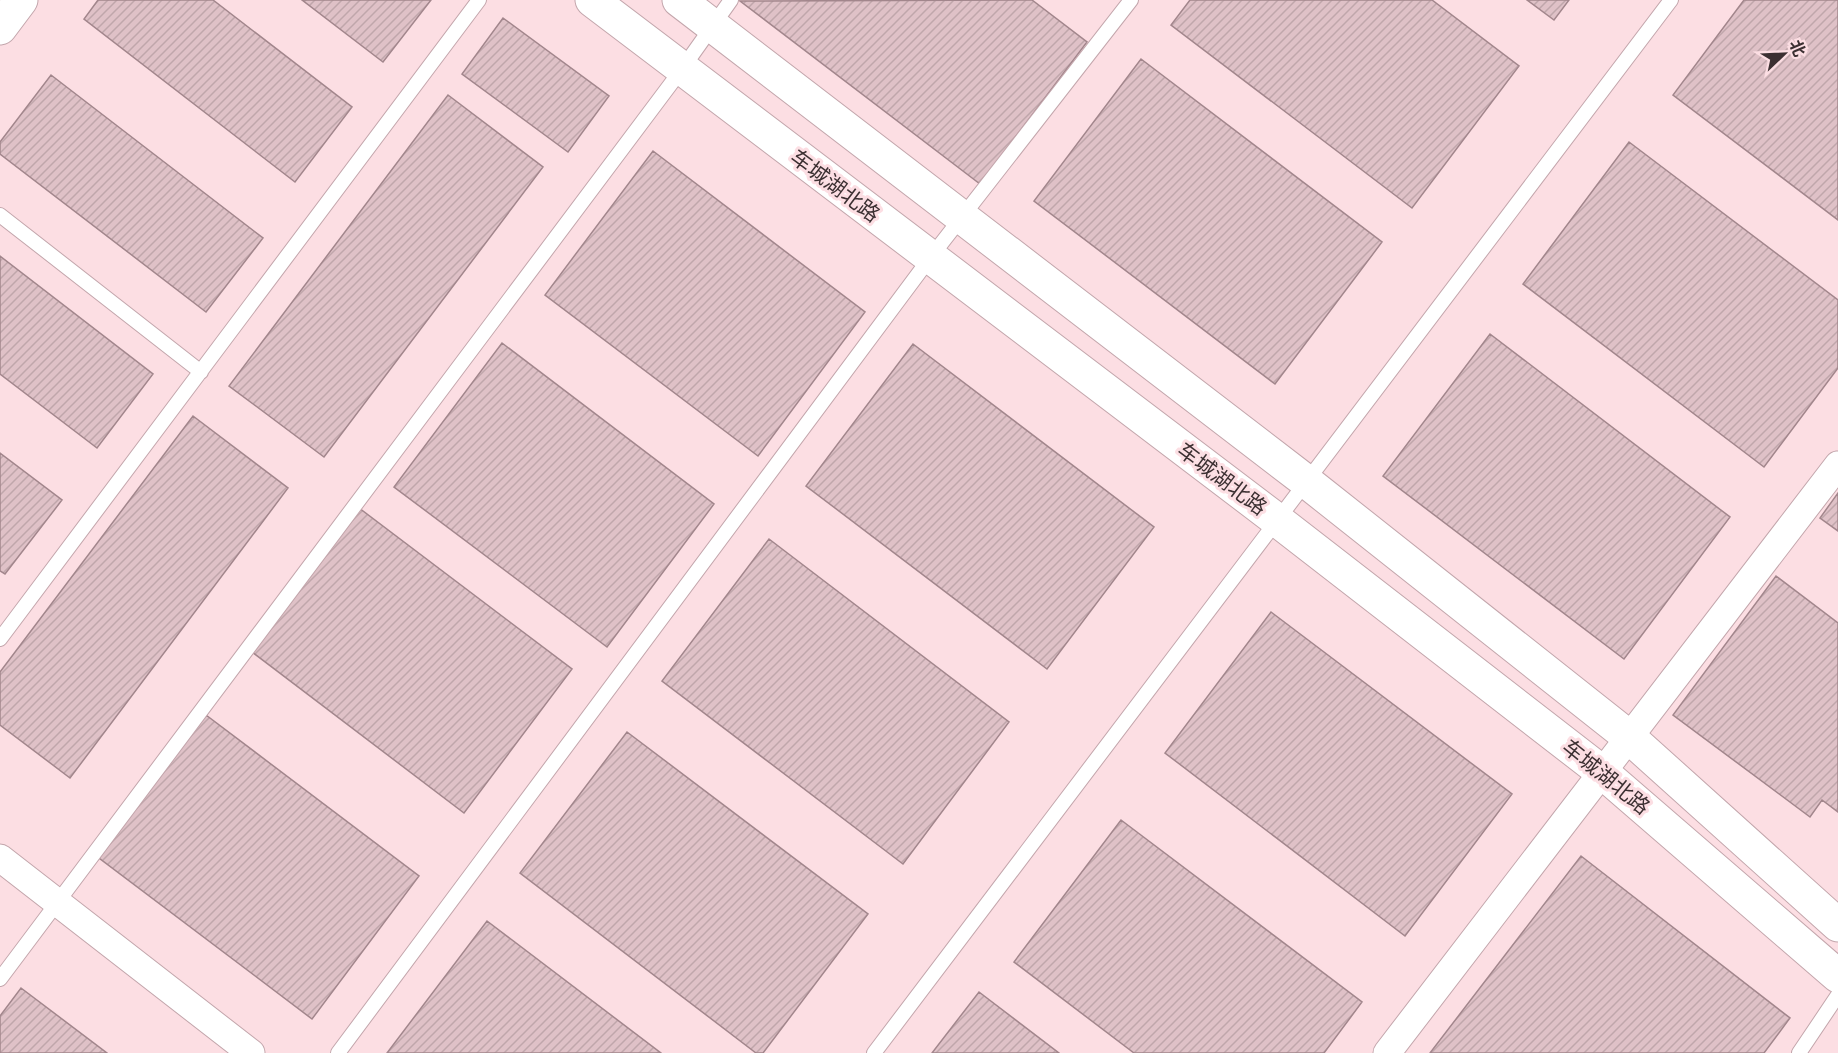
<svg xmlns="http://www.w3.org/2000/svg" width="1838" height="1053" font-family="'Playfair Display','Noto Sans SC',serif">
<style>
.building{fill:url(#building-hatch);stroke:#a2868c;stroke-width:1.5}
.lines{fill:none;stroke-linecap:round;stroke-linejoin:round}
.service-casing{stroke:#c3a6ac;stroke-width:16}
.minor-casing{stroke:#c3a6ac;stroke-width:29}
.secondary-casing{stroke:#c3a6ac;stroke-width:35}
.service{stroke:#fff;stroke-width:14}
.minor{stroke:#fff;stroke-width:27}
.secondary{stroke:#fff;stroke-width:33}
.labels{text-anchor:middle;stroke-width:6;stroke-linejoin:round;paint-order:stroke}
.street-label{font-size:21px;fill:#3c3032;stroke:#fcdee3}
</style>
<defs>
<pattern id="building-hatch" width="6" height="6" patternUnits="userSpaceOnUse" patternTransform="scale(1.5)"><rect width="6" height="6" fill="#dfc1c7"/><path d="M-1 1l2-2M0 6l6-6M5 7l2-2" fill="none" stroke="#c0a6ab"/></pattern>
</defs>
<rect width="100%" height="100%" fill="#fcdee3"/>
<!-- building -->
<path class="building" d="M98,0H213L352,107L295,182L84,19Z
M302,0H431L383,62Z
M1032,0L1087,42L980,184L740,1Z
M1190,0H1432L1519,66L1412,208L1171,25Z
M1527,0H1569L1554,20Z
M1744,0H1838V220L1673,95Z
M503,18L609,96L568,152L462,74Z
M1141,59L1382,242L1275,384L1034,201Z
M51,75L263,238L206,312L0,154V142Z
M448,95L543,167L324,457L229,386Z
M1629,142L1838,300V368L1764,467L1523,284Z
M653,151L865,312L758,456L545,295Z
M0,256L153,374L97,448L0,374Z
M1490,334L1730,517L1624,659L1383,476Z
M502,343L714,504L607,647L394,487Z
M913,344L1154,527L1047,669L806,486Z
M193,416L288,488L70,778L0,725V672Z
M0,453L62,500L5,574L0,571Z
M1838,493V531L1820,518Z
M359,508L572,669L464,813L252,652Z
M769,539L1009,722L903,864L662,681Z
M1776,576L1838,623V812L1822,800L1810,817L1673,715Z
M1271,612L1512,794L1405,936L1165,753Z
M206,715L419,876L312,1019L99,858Z
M627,732L868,914L763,1053H756L520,873Z
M1121,820L1362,1002L1324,1053H1134L1014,962Z
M1581,856L1790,1018L1764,1053H1430Z
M487,921L661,1053H387Z
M21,988L107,1053H0V1016Z
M979,992L1059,1053H932Z"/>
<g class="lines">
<!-- service casing -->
<g class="service-casing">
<path id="service" d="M0,215L201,372
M0,639L479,0
M0,979L682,69L731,0
M338,1053L930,258L1131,0
M874,1053L1671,0
M1799,1053L1838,995"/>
</g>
<!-- minor casing -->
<g class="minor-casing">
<path id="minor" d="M0,858L251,1053
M1387,1053L1838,465"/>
</g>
<!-- secondary casing -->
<g class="secondary-casing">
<path id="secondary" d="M592,0L1277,520L1602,772L1838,976
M679,0L1307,482L1629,737L1838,925
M0,28L21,0"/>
</g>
<!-- service -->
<use href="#service" class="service"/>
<!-- minor -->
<use href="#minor" class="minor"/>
<!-- secondary -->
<use href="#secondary" class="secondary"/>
</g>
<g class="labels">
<!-- street labels -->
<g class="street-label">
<text transform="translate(835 186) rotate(37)" y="7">车城湖北路</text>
<text transform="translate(1222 479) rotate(37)" y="7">车城湖北路</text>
<text transform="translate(1606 777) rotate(39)" y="7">车城湖北路</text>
</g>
</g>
<!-- north arrow -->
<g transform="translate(1784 54) rotate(67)" stroke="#fcdee3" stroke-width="4.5" paint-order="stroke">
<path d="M0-4.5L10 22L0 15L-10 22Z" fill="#3c3032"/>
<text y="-9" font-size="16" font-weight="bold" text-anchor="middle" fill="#3c3032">北</text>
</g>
</svg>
